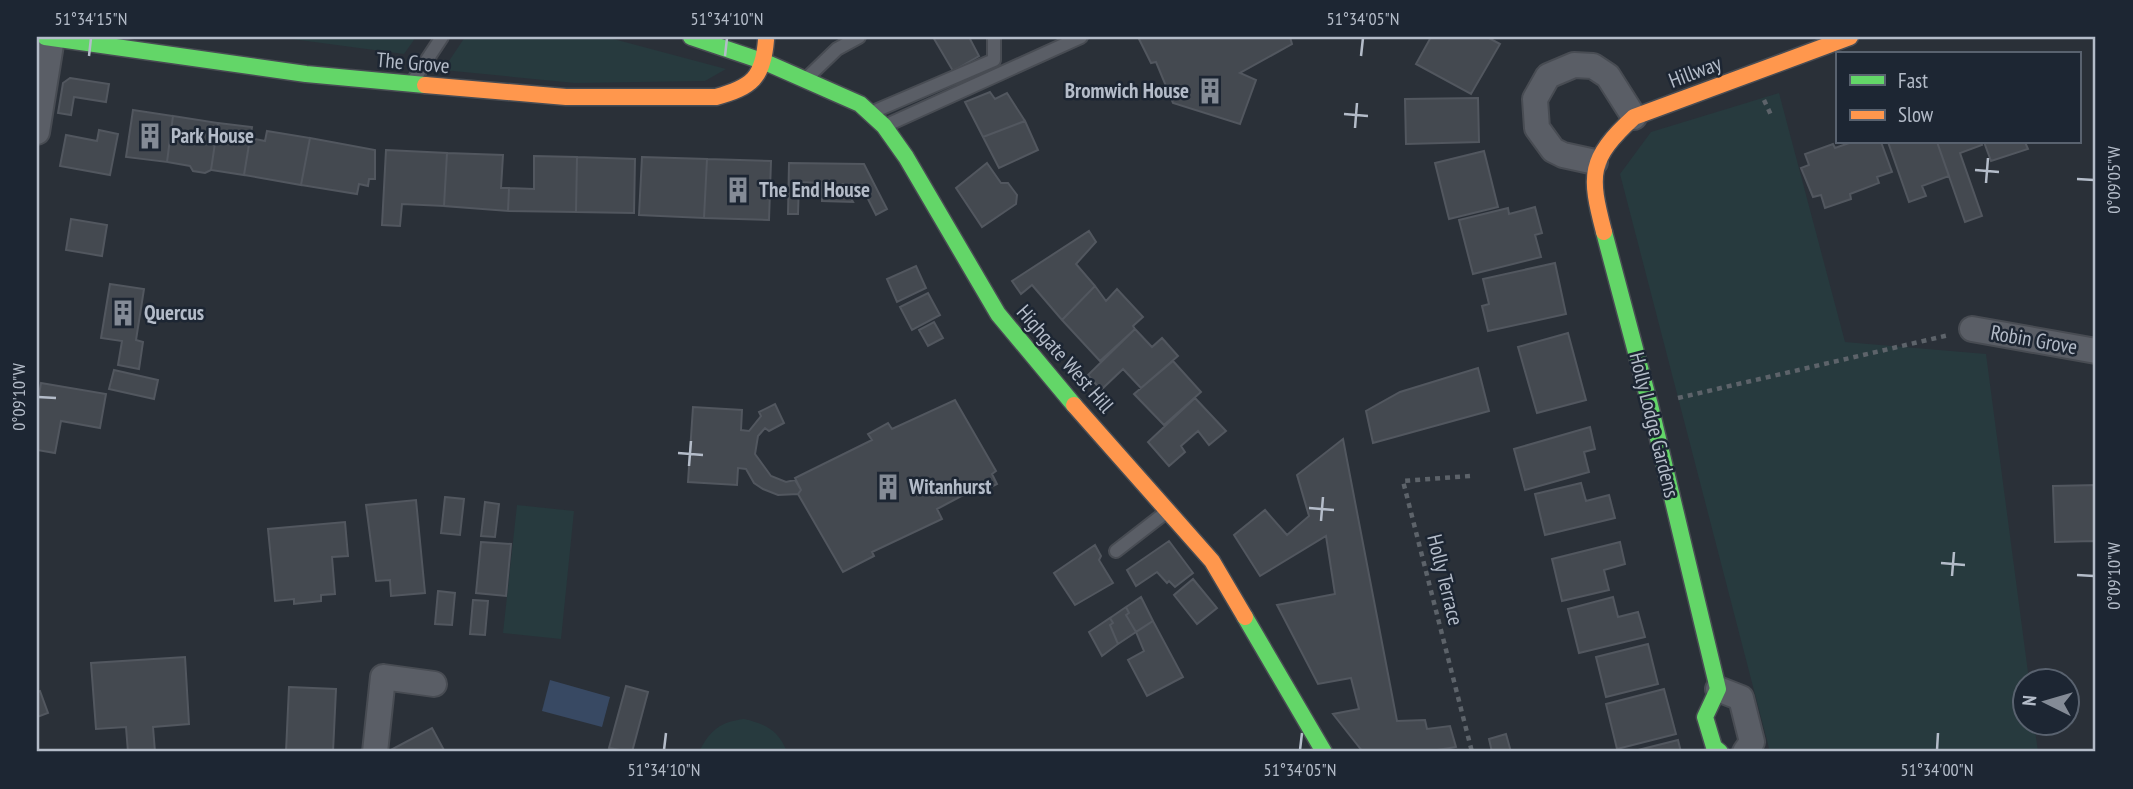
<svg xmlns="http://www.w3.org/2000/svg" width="2133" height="789" font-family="'PT Sans Narrow',sans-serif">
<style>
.green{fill:#273a3e}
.water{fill:#384963}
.building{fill:#444950;stroke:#52575f;stroke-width:2}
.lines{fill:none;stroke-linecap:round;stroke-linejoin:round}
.lane-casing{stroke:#484c53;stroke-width:16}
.street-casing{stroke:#484c53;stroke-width:28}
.fast-casing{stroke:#484c53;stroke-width:19}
.slow-casing{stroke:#484c53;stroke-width:19}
.path{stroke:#5d636a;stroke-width:4.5;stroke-dasharray:5 5;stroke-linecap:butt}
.lane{stroke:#5a5e66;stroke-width:12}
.street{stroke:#5a5e66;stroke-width:24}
.fast{stroke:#63d668;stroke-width:16}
.slow{stroke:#ff974d;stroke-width:16}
.ticks{fill:none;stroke:#b4bcc9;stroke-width:2.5}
.labels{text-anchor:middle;stroke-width:5;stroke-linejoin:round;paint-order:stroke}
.street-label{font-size:21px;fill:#b4bcc9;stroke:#1d2633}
.poi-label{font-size:21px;font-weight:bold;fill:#b4bcc9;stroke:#1d2633;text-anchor:start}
.neatline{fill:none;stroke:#b4bcc9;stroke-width:2.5}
.ticks-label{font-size:18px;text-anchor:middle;fill:#b4bcc9}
</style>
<rect width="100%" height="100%" fill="#2a3038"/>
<!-- green -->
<path class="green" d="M277,37H416L404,54Z
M465,37H606L726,69L705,81L575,83L443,70Z
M1779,93L1845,342L1986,354L2029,680H2024V722L2034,723L2038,752H1770L1620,174L1651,132Z
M517,505L574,511L561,639L503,633Z
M744,719C766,724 779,731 787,752H699C710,730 720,722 744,719Z"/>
<!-- water -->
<path class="water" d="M550,680L610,697L602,727L542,711Z"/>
<!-- building -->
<path class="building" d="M933,37H969L979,56L953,71Z
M1138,37H1290L1292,44L1240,73L1256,80L1240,124L1173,103L1156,62L1151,63Z
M1431,37H1487L1500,44L1471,94L1416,64Z
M70,78L109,84L106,102L74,97L71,115L58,113L63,83Z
M990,92L995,99L1007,93L1025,121L983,137L965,102Z
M1478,98L1479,142L1406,144L1405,99Z
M133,110L173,116L167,162L126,157Z
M173,116L218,123L211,170L205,173L193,171L190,166L167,162Z
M1025,121L1038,150L999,168L983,137Z
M218,123L252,127L244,175L211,170Z
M99,130L118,134L110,175L60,166L66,135L97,141Z
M267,131L310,138L301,185L244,175L250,138L265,141Z
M310,138L375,150V179H369L368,186L359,184L357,194L301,185Z
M1852,142H1881L1892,172L1877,177L1879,183L1850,194L1851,199L1825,208L1821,195L1813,197L1801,168L1809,165L1805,154L1833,144L1835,148Z
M1888,142H1937L1949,176L1922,186L1926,196L1909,202Z
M1937,142H1981L1982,145L1960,153L1982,216L1965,222Z
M1984,142H2025L2028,149L1991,161Z
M386,150L447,153L444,206L402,204L400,226L382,225Z
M1484,151L1498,207L1449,219L1435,163Z
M447,153L503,155L501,188H509L508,211L444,206Z
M534,156L577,157L576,212L508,211L509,188L534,189Z
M577,157L635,159L634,213L576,212Z
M642,157L707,159L704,218L639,215Z
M707,159L771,161L769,220L704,218Z
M789,163L864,164L887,209L876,215L861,185L843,184L853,202L822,201V183L799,182L798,214H788Z
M987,163L1001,183H1008L1017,195L1016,204L982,227L956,188Z
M1535,207L1542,233L1535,235L1541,257L1473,274L1459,220L1508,208L1509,214Z
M71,219L107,225L102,256L66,250Z
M1089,231L1096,242L1076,264L1095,286L1062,320L1032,285L1021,294L1012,281Z
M1555,263L1566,314L1488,331L1482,306L1489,304L1483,279Z
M916,266L926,288L897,302L887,279Z
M110,284L144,289L136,340L143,342L139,369L118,365L122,341L101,338Z
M1095,286L1106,301L1117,289L1143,317L1133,326L1135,329L1100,361L1062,320Z
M928,293L940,315L912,330L900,307Z
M934,322L943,338L928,346L919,330Z
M1135,329L1152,347L1162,338L1178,356L1141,388L1123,369L1101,390L1088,375Z
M1568,333L1586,400L1537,413L1518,347Z
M1173,361L1201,392L1164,425L1134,394Z
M1478,368L1489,411L1373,443L1366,411L1400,392Z
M114,370L158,380L154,399L109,389Z
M41,383L106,394L100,428L61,421L55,453L37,450V407Z
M1195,398L1226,431L1209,445L1198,431L1181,446L1185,452L1169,466L1148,442Z
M955,400L996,471L992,474L997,484L985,490L982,485L937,509L942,519L872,552L874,556L843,572L798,494L801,490L795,478L872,440L868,434L888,423L892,429Z
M775,404L784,423L769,431L765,428L758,436L755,454L771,476L786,482L795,480L801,490L798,494L778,495L763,489L754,483L746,469L738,468L737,485L688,482L693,407L742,410L741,430L749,431L761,416L759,412Z
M1590,427L1595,449L1584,452L1589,472L1525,490L1514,449Z
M1343,439L1397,721L1425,720L1427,729L1450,726L1456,747L1424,752H1363L1333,714L1359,709L1351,678L1318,684L1277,605L1335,594L1326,536L1260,576L1234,535L1265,510L1287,535L1309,516L1297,475Z
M1581,483L1586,501L1609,495L1615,518L1545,535L1535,494Z
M2096,485V549L2094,541L2055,542L2053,486Z
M445,497L464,499L460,535L441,533Z
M416,500L425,593L391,596L390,580L376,581L366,505Z
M485,502L499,504L495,537L481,536Z
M345,522L348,556L332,557L335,594L321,595V601L294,604V599L275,601L268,529Z
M1169,541L1193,573L1175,587L1169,581L1167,583L1157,572L1136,586L1127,570Z
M481,542L511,544L506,596L476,593Z
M1620,542L1625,564L1604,570L1609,590L1562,601L1552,559Z
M1095,545L1101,556L1099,560L1113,583L1075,605L1054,573Z
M1193,579L1217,608L1197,624L1174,595Z
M438,591L455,593L452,625L435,624Z
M1141,597L1153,621L1136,632L1126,615L1129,613L1126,607Z
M1613,597L1618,617L1638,612L1645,637L1579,653L1568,609Z
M473,600L488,601L485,635L470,634Z
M1126,607L1129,613L1126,615L1136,632L1118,644L1110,625L1113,623L1110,618Z
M1110,618L1113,623L1110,625L1118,644L1102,656L1089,632Z
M1153,621L1183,677L1147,696L1128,660L1144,651L1136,632Z
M1648,644L1658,684L1606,697L1596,657Z
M185,657L189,724L153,727L155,752H128L126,727L96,729L91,663Z
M626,686L648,692L632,752L609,748Z
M289,687L336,689L333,752H286Z
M1664,689L1676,734L1617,749L1606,704Z
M40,691L48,713L37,717V692Z
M432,728L445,752H387Z
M1506,734L1511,752H1492L1489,739Z
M1678,740L1681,752H1630Z"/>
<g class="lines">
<!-- lane casing -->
<g class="lane-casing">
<path id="lane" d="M808,77L837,49L859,37
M413,81L442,37
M875,111L994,60V37
M887,125L1081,37
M1116,551L1165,513"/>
</g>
<!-- street casing -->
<g class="street-casing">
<path id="street" d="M37,132L52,38
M1595,162L1563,155L1553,150L1537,128L1535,99L1548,76L1574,65L1593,66L1608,76L1634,117
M1972,329L2096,351
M1718,689L1741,698L1752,742L1745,752
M375,752L383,677L434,684"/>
</g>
<!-- fast casing -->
<g class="fast-casing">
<path id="fast" d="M45,37L306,74L425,85
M691,37L765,62L860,104L884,126L906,157L998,314L1074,405
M1604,232L1650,405L1718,689L1705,717L1714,747L1720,752
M1245,617L1324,752"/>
</g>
<!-- slow casing -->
<g class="slow-casing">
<path id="slow" d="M425,85L566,97H716C752,87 763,78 766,40
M1604,232C1589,175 1588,159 1634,117L1850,37
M1074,405L1212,561L1245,617"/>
</g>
<!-- path -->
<path class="path" d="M1764,100L1771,115
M1678,398L1949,335
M1470,476L1403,481L1472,752"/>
<!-- lane -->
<use href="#lane" class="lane"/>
<!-- street -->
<use href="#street" class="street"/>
<!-- fast -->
<use href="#fast" class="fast"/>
<!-- slow -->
<use href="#slow" class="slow"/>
</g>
<!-- ticks -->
<path class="ticks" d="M89,56L91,38M725,56L727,38M1361,56L1363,38M1344,114L1368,116M1355,128L1357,103M1975,170L1999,172M2077,179L2094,180M1986,183L1988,158M38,397L56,398M678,453L703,455M689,466L691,441M1309,508L1334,510M1321,521L1323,497M1941,563L1965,565M2077,575L2094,576M1952,576L1954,552M664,750L666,733M1300,750L1302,733M1937,750L1938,733"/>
<!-- icons -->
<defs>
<g id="building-bare" transform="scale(2.1)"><path d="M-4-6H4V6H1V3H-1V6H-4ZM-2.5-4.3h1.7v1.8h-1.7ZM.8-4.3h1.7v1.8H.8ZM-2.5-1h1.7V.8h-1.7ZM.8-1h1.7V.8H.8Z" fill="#848b96" stroke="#1d2633" stroke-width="2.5" paint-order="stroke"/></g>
</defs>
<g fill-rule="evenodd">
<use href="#building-bare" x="1210" y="91"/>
<use href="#building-bare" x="150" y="136"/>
<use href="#building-bare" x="738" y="190"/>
<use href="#building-bare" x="123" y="313"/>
<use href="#building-bare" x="888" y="487"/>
</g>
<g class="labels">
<!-- street labels -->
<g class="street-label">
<text transform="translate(413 63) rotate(5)" y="7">The Grove</text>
<text transform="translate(1695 72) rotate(-21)" y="7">Hillway</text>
<text transform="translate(2034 340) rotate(10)" y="7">Robin Grove</text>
<text transform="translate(1065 359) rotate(49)" y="7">Highgate West Hill</text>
<text transform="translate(1654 425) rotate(76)" y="7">Holly Lodge Gardens</text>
<text transform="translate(1445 580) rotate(76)" y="7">Holly Terrace</text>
</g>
<!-- poi labels -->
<g class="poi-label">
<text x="1189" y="98" text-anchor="end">Bromwich House</text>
<text x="171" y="143">Park House</text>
<text x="759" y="197">The End House</text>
<text x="144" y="320">Quercus</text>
<text x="909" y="494">Witanhurst</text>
</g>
</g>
<!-- border -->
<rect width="2133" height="789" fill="none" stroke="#1d2633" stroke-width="77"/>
<!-- legend -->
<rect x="1836" y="52" width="245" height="91" fill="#1d2633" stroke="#59626f" stroke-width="2"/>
<rect x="1850" y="75" width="35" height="10" fill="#63d668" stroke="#59626f" stroke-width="2"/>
<text x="1898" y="88" font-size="21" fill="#b4bcc9">Fast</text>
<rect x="1850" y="110" width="35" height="10" fill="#ff974d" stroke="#59626f" stroke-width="2"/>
<text x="1898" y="122" font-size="21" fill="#b4bcc9">Slow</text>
<!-- north arrow -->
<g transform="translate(2046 702) rotate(275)"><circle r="33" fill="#1d2633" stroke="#59626f" stroke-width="2"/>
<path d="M0-5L12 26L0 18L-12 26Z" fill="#848b96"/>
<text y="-10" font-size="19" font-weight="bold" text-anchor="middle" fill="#b4bcc9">N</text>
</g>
<rect x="38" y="38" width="2056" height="712" class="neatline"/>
<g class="ticks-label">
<text x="91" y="25">51°34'15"N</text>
<text x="727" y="25">51°34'10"N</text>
<text x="1363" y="25">51°34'05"N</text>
<text transform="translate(2114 180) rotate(-90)" y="6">0°09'05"W</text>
<text transform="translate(19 397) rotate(-90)" y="6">0°09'10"W</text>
<text transform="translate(2114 576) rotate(-90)" y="6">0°09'10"W</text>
<text x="664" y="776">51°34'10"N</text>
<text x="1300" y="776">51°34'05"N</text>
<text x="1937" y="776">51°34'00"N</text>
</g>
</svg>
